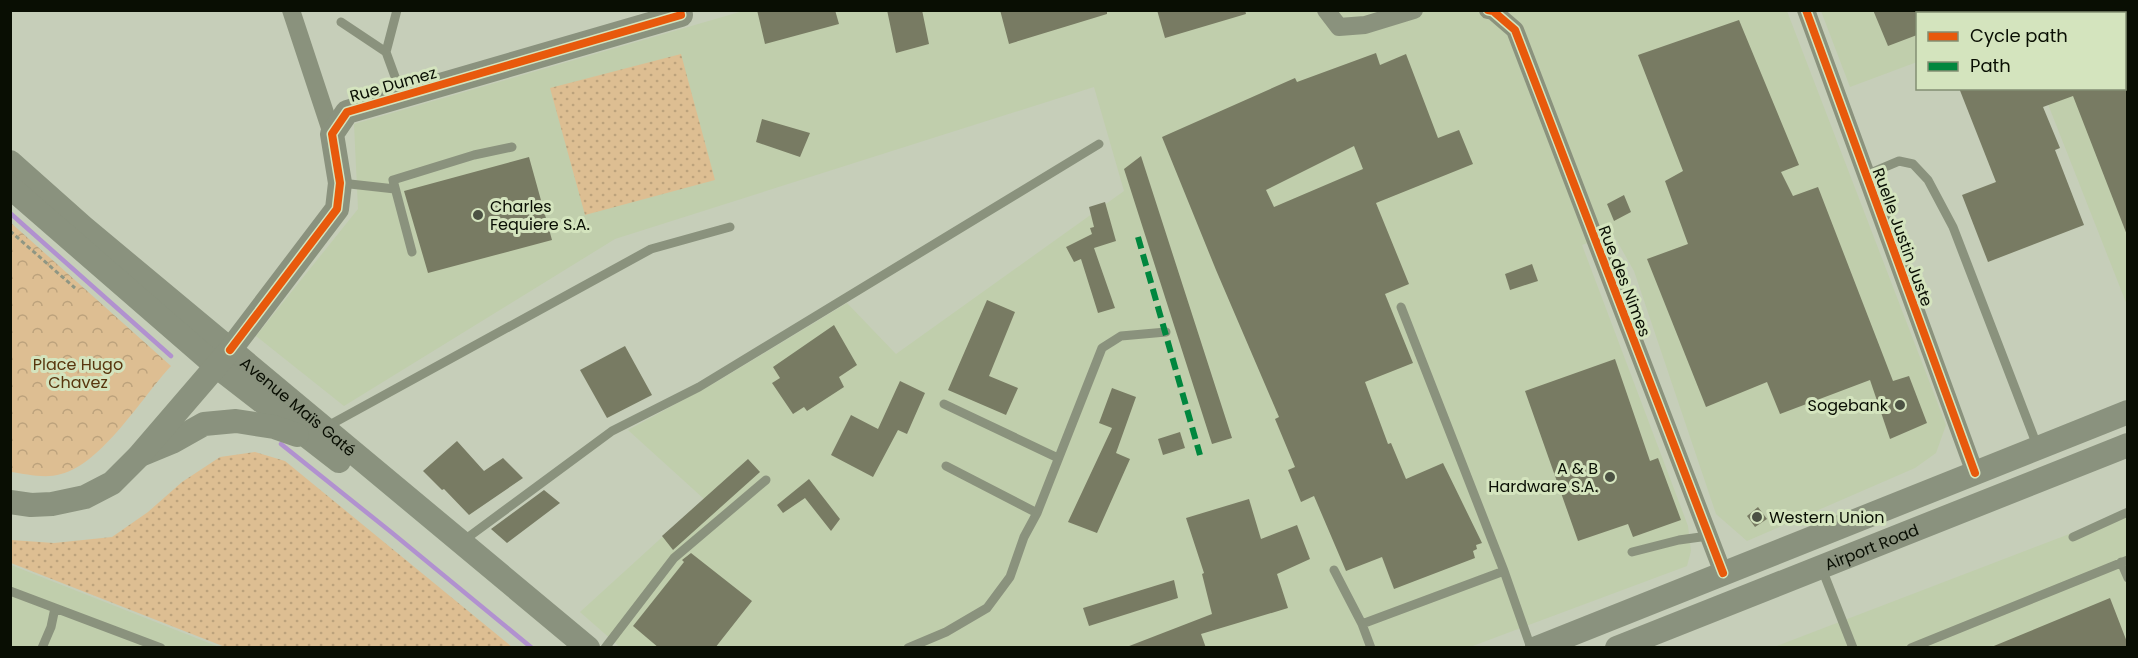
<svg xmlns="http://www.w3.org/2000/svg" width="2138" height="658" font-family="Poppins,sans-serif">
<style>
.built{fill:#c0ceac}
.grass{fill:url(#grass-dots)}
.park{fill:url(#park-crowns)}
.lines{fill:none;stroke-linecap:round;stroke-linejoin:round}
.stream{stroke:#b191cf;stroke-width:4.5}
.building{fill:#787b63;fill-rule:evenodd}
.path{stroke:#8f9683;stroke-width:3;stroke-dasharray:4.5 3;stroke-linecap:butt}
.lane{stroke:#8a927d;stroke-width:9}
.street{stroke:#8a927d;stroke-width:18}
.secondary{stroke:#8a927e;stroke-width:24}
.quiet{stroke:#00873e;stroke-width:6;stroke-dasharray:12 6;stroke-linecap:butt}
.cycleway-casing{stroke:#d4e4be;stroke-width:11}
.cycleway{stroke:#e8590c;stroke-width:8}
.poi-dot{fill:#4b5143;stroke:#d4e4be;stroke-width:2}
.labels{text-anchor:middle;stroke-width:6;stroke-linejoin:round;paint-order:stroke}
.street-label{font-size:16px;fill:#090e03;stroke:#d4e4be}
.poi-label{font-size:16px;fill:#090e03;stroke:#d4e4be;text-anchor:start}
.park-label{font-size:16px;fill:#58360e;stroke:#d4e4be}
</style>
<defs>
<pattern id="grass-dots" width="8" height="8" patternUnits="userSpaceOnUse" patternTransform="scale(1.5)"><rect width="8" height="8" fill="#ddbe92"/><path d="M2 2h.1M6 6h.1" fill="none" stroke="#bca27c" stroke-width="1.8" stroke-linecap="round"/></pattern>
<pattern id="park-crowns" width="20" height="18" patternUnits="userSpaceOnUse" patternTransform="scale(1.5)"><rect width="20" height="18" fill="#ddbe92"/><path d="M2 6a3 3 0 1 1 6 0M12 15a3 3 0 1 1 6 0" fill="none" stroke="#bca27c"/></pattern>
</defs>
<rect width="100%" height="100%" fill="#c6ceb9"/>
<!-- built -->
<path class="built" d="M743,11H1787L1946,425L1936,453L1915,468L1747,541L1716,514L1634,271L1613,234L1582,245L1688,526L1691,551L1687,566L1470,647L621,648L580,612L704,499L628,430L718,381L847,303L896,354L1124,191L1094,87L615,239L344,406L256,336L358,209L354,124Z
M1821,11H2127V305L2042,89L2124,88V14H1918L1917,62L1850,87Z
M2127,512V647H1774Z
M11,565L219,647H11Z"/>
<!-- grass -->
<path class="grass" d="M681,54L715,180L585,215L550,88Z
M255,452L285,461L512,647H225L11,563V540L54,543L112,537L148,512L182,482L220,457Z"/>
<!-- park -->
<path class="park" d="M10,222L171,366C142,397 102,464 61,474C45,479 26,474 11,472Z"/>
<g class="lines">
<!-- stream -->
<path class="stream" d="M10,213L171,356
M281,444L391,532L532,648"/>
</g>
<!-- building -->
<path class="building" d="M757,10H835L839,24L765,44Z
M887,10H922L929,44L896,53Z
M1000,10H1107V14L1009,44Z
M1157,10H1245L1246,14L1165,38Z
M1873,10H1917V35L1888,46Z
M1739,20L1799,165L1781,172L1793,196L1818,187L1893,381L1909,376L1927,423L1890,439L1870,380L1780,414L1767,382L1706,407L1647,259L1688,244L1665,181L1683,171L1638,55Z
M1376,53L1380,65L1406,54L1438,138L1459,130L1473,164L1376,203L1409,284L1385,294L1413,363L1365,382L1388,444L1391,443L1406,479L1443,463L1482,543L1476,545L1477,549L1473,551L1475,558L1394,589L1382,557L1346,571L1314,496L1301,502L1288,470L1295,467L1275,419L1279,417L1216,270L1162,137L1295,78L1297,82ZM1354,146L1363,169L1274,207L1266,190Z
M1959,88H2127V235L2073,96L2043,107L2060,148L2055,150L2084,225L1988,262L1962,195L1996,182Z
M762,119L810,133L800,157L756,142Z
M1141,156L1232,438L1212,444L1124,169Z
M529,157L552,240L428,273L404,191Z
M1624,195L1631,212L1614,221L1607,204Z
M1105,202L1116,241L1094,248L1115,308L1098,313L1081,259L1074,262L1066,247L1092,234L1090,228L1094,227L1089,207Z
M1532,264L1538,281L1510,290L1505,274Z
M987,300L1015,312L989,376L1018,388L1006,415L948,390Z
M834,325L857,365L839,377L844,387L807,411L804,407L793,414L772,383L780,378L773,367Z
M625,346L652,395L607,418L580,370Z
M1615,359L1650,461L1658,458L1681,520L1633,537L1628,524L1578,541L1525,391Z
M900,381L925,393L907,434L898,430L873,477L831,455L851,415L878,429Z
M1112,388L1136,397L1116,453L1130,459L1097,533L1068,522L1112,428L1099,423Z
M1180,432L1185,448L1163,455L1158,439Z
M457,441L484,471L503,458L523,478L469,515L444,489L442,490L423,471Z
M748,459L760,472L673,550L662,536Z
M809,479L840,519L831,531L805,498L783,513L777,505Z
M544,490L560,503L507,543L491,529Z
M1249,499L1261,539L1297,525L1310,559L1277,574L1288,608L1201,634L1206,648H1124L1212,614L1202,574L1204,573L1186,518Z
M1758,507L1767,519L1755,527L1747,516Z
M691,553L752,601L715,648H659L633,626L684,562L682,560Z
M1174,580L1178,598L1089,626L1083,608Z
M2110,598L2127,642V648H1989Z"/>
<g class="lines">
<!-- path -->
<path class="path" d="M10,231L75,288"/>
<!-- lane -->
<path class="lane" d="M397,10L386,52L402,96
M341,22L386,52
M1866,175L1899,161L1913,164L1928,180L1953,227L2038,448
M341,183L395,189
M412,252L393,180L474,155L512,147
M1401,307L1504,571L1531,648
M944,404L1058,458
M326,427L651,249L730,227
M946,466L1037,513
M2073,537L2128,512
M463,541L612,431L699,387L1099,144
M1632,552L1679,540L1708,536
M2121,562L2128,578
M1822,569L1853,648
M1334,570L1362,624L1371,648
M10,591L161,648
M1362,624L1504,571
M42,648L51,627L55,608
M605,648L674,558L766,480
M908,648L946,632L987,608L1010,577L1024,537L1037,513L1102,348L1121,336L1166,332
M1911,648L2128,560"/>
<!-- street -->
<path class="street" d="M291,10L332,134
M1326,10L1339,27L1365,25L1414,10
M1488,10L1493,11L1515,30L1723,573
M1806,10L1975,473"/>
<!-- secondary -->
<g class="secondary">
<path id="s1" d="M10,162L83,227L588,648"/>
<path d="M10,187L215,365L339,461"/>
<path d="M143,454L172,442L204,424L236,421L274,427L297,435"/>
<path d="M10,502L31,505L52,504L85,497L112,483L138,457L230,350L337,209L340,183L332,134L347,112L681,15L680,10"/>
<path d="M1537,648L2128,412"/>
<path id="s2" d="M1617,648L2128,445"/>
</g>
<!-- quiet -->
<path class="quiet" d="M1138,237L1200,455"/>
<!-- cycleway casing -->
<g class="cycleway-casing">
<path id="cycleway" d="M1488,10L1493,11L1515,30L1723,573
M1806,10L1975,473
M230,350L337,209L340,183L332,134L347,112L681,15L680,10"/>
</g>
<!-- cycleway -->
<use href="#cycleway" class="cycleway"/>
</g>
<!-- markers -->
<g class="poi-dot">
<circle cx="478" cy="215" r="6"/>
<circle cx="1900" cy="405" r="6"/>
<circle cx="1610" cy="477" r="6"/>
<circle cx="1757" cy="517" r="6"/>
</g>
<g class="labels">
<!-- street labels -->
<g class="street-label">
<text transform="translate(393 84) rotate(-16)" y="6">Rue Dumez</text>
<text transform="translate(1903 237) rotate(70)" y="6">Ruelle Justin Juste</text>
<text transform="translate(1625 281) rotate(69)" y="6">Rue des Nimes</text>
<text dy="6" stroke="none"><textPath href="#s1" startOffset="378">Avenue Maïs Gaté</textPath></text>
<text dy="6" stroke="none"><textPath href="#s2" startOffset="274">Airport Road</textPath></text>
</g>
<!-- poi labels -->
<g class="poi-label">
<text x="490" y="212">Charles<tspan x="490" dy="18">Fequiere S.A.</tspan></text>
<text x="1888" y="411" text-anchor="end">Sogebank</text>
<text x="1598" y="474" text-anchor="end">A &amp; B<tspan x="1598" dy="18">Hardware S.A.</tspan></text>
<text x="1769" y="523">Western Union</text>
</g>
<!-- park labels -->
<g class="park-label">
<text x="78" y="370">Place Hugo<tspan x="78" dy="18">Chavez</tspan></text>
</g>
</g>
<!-- border -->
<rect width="2138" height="658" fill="none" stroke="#090e03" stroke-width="24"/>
<!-- legend -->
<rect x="1916" y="12" width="210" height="78" fill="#d4e4be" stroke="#838e73" stroke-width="1.5"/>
<rect x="1928" y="32" width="30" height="9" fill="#e8590c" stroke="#838e73" stroke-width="1.5"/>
<text x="1970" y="42" font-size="18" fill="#090e03">Cycle path</text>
<rect x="1928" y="62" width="30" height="9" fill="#00873e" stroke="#838e73" stroke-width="1.5"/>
<text x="1970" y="72" font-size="18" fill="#090e03">Path</text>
</svg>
